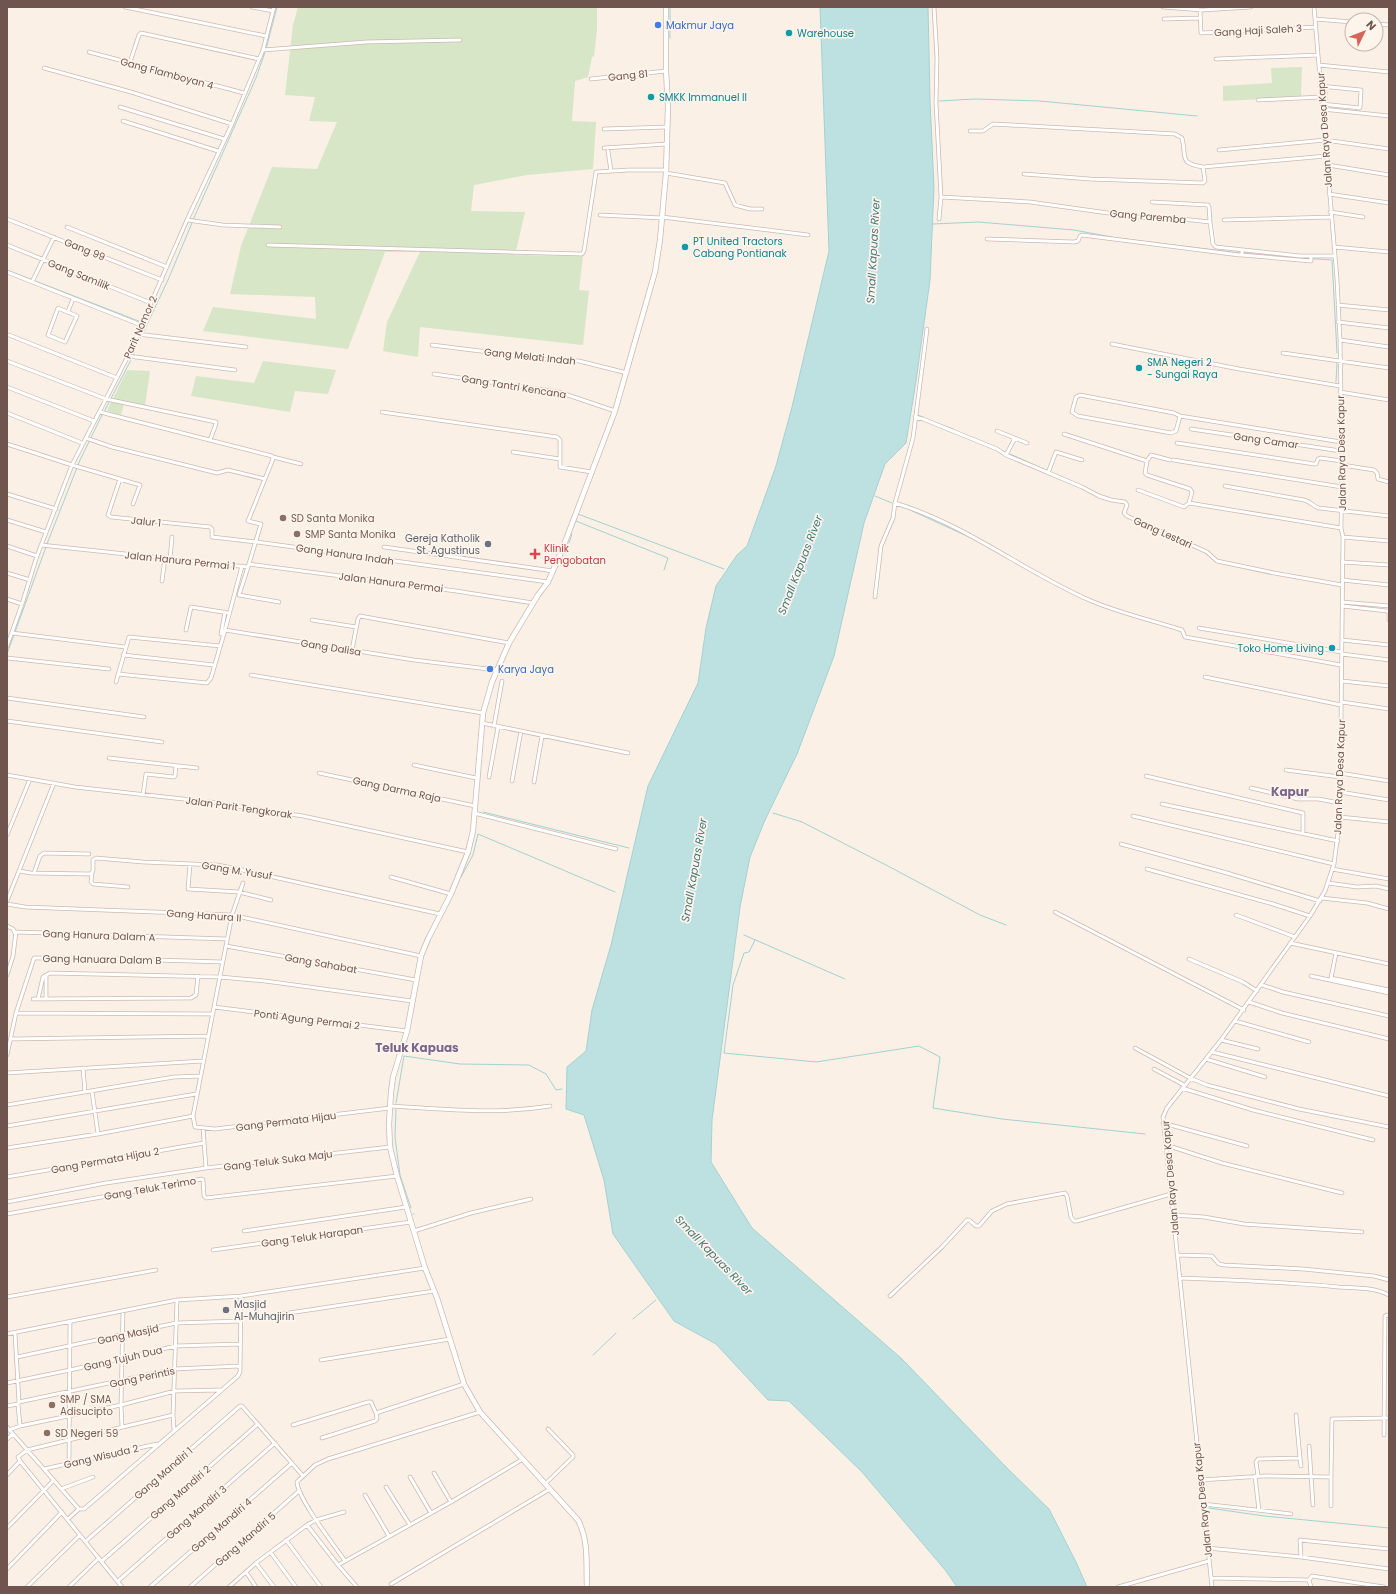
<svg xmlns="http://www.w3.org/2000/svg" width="1396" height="1594" font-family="Poppins,sans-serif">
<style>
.green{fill:#d7e6c6}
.water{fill:#bde1e1;stroke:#a5d1d2}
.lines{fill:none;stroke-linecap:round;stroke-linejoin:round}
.stream{stroke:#a5d1d2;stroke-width:1}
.minor-casing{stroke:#ccb9b1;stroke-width:4.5}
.secondary-casing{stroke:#cfb8af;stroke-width:6}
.minor{stroke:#fff;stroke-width:3}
.secondary{stroke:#fff;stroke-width:4.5}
.shop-dot{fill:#3f7fe0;stroke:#fdf4ec;stroke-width:1.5}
.culture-dot{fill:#0f9aa8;stroke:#fdf4ec;stroke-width:1.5}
.education-dot{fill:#8d6e63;stroke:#fdf4ec;stroke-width:1.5}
.worship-dot{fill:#6b7280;stroke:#fdf4ec;stroke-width:1.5}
.health-dot{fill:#e0444e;stroke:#fdf4ec;stroke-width:1.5}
.labels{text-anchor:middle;stroke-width:3.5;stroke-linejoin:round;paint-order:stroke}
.shop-label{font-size:10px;fill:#366cbe;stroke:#fdf4ec;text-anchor:start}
.street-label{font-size:10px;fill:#70554e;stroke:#fdf4ec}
.culture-label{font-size:10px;fill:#0d838f;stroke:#fdf4ec;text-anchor:start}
.education-label{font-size:10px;fill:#785e54;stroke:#fdf4ec;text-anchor:start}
.worship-label{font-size:10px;fill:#5b616d;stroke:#fdf4ec;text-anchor:end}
.health-label{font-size:10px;fill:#be3a42;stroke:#fdf4ec;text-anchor:start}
.water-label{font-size:11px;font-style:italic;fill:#47797b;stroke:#fdf4ec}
.quarter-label{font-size:12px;font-weight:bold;fill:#7a668c;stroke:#fdf4ec}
</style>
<rect width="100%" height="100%" fill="#faf0e6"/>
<!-- green -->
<path class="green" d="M298,7H597V29L594,56L592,57L588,77L575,81L572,121L596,122L593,169L527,175L474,185L471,211L525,212L515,255L583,256L579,290L589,291L583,345L420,327L418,357L383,351L387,322L420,252H385L348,349L203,331L213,307L316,319L315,297L230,294L241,246L272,167L317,169L337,122L309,121L315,97L285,95L293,25Z
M1302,67L1301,97L1223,101V86L1272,83L1271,68Z
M263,361L336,370L328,394L295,391L290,412L191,396L196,376L254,383Z
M127,370L150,371L145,406L113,399Z
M111,402L124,404L121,415L107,411Z"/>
<!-- water -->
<path class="water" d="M820,7H928L930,100L934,188L930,280L916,381L906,443L885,464L864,523L834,656L797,754L765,820L750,857L740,907L712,1120L711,1162L752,1228L902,1359L1007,1468L1049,1509L1076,1562L1087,1587H957L946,1571L862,1472L789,1401L768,1400L716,1344L674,1321L613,1234L604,1180L584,1115L566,1109L567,1067L586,1051L592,1010L611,945L648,786L698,683L706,628L716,586L737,555L747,546L776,466L792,407L829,251Z"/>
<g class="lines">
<!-- stream -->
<path class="stream" d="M670,7V38
M266,49L277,7
M939,101L975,99L1040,101L1197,116
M193,220L256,78L265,52
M933,224L978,222L1074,230L1117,238L1239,253
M1245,254H1253
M1274,256L1332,260L1337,353
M7,270L141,322
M143,333L168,280L192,223
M133,355L141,336
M1336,382L1337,363
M104,412L132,358
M918,415L923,417
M926,419L953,429
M1001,450L1005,452
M1010,454L1046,470
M875,496L892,503
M908,509L980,542
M576,521L668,558L664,570
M573,528L578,514L724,569
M569,543L572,534
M47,544L80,460L102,415
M7,654L46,547
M483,812L629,848
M773,813L802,822L886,865L980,915L1006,925
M461,877L473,855L478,834L615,892
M744,935L845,979
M755,940L749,952L744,953L733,985L724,1053L816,1062L919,1046L940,1057L933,1108L1002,1119L1145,1134
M396,1103L404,1056L460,1064L529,1065L546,1074L556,1090L562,1089
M396,1109L395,1137L400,1175L411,1208
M413,1214H414
M633,1319L656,1300
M593,1355L616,1333
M1209,1508L1264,1516L1389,1528"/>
<!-- minor casing -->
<g class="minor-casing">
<path id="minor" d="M125,7L266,36
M252,7L273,11
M934,7L937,58L936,103L941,197L939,219
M1163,7L1202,10L1251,7
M1200,10L1201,33L1316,27
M1164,19L1200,18
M1315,19L1352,22
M1376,24L1389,25
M263,50L366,42L460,40
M89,52L244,93
M1216,59L1318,55
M130,62L139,35L141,33L259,59
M1319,65L1389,72
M44,68L131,92L232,124
M591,79L666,71
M1320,86L1361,90L1360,108L1322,104
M1325,87V105
M1258,100L1321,97
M120,107L224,139
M1322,109L1389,116
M123,121L218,151
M604,129L667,127
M970,131H983L993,124L1175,134L1182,138C1187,157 1178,163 1203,167L1326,156
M604,148L667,144
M1219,150L1325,140L1389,149
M608,151L611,171
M1328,165L1389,175
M666,173L725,183L735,205L750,209H762
M1024,174L1090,179L1203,183L1205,181L1203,167
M1329,194L1389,203
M941,197L1030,202L1136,217L1182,219L1210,222L1213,244L1216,247L1300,256H1334
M1152,202L1208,205L1209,207L1210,222
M1330,212L1363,217
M600,215L662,218
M662,217L808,235
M7,219L162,280
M187,220L223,225L280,227
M1224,220L1331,217
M67,227L167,267
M987,239L1074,242L1078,241L1080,236L1082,235L1239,255H1242V251
M7,245L151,303
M268,245L582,254L584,251L596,172L629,170H666
M1334,247L1389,252
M1242,255L1311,261V257
M7,272L141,325
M32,282L54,237
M1338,305L1389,310
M58,308L77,316L65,342L48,335Z
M68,311L73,299
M1338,322L1389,328
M927,329L913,438L895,503C965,524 1023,571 1089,600C1119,613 1151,620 1182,630L1185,637L1341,665
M137,334L246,347
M9,335L117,378
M1340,340L1389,347
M1112,344L1239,369L1340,386
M432,345L543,359L579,361L627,373
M1283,353L1389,368
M128,356L235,370
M7,361L106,399L216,422V424L210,440
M434,374L559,392L615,411
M7,387L94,421
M1340,392L1389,400
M100,412L272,456L273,459L248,521L261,524L248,567
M382,412L557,437L560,440V467L592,472
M7,413L82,443
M1180,416L1176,431L1171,433L1078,416L1072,412L1076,397L1080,395L1174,413L1180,416L1341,442
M915,417L923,419L997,449L1006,455L1082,487L1099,496L1111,500L1125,502L1127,505L1124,513L1127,516L1207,552L1217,561L1274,573L1342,585
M1191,429L1341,451
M997,431L1027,443
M1064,434L1147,461
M86,438L112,447L217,473L228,470L265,479
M1177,443L1314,464H1316L1318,459L1320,458L1342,461
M7,444L72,465L140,485L133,504
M513,452L560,459
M1006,455L1015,438
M273,457L301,464
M1170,460L1151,455L1147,461L1145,473L1147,475L1190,489L1192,492L1189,503
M1173,460L1342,487
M1342,465L1374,470L1377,473L1378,479L1389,482
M1048,473L1056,452L1082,460
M120,479L108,515L111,517L210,527L212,529V537L257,542L548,582
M1225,486L1304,500C1312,502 1312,506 1319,508L1389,516
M1138,490L1184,507L1189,503L1341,528
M7,494L56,509
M7,520L46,532
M1343,537L1389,541
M41,545L248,567L239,595L279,602
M7,546L37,556
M384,547L553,571
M170,559L172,537
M1342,562L1389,565
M249,564L456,591L533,603
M7,573L30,580
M1342,580L1389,585
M162,581L165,558
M875,597L881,546L893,518L895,503
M7,599L22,604
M1342,602L1389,606
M1342,606L1387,611L1389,612V620
M312,620L356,627
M1199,628L1341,652
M186,630L191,607L229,613
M225,630L242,566
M12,633L125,647
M221,634L225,612
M1342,640L1389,645
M7,646L22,604L37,556L72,465L128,356L187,220L232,124L263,50L274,7
M352,650L358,619L360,616L509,643
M1342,654L1389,660
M123,655L214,665
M7,658L109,669
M118,674L207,683L211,678L225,630L414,660L496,670
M251,675L483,713
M1205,677L1341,705
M1342,681L1389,686
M116,682L129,637L220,646
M7,698L144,717
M1342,702L1389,709
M7,721L162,742
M482,723L628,753
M494,726L502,681
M109,758L197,768
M414,765L476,778
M1286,770L1340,777
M319,773L475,806
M1340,773L1389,781
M7,775L75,787L210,802L303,816L468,852
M1146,776L1303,813V833
M489,777L498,727
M512,781L521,731
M534,782L542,736
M1251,788L1298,799H1318L1340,803
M1340,792L1389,800
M143,795L146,774L174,777L175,776L176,766
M1162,804L1338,841
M474,813L616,849
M1133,816L1334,864
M1340,817L1389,822
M7,835L30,779
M1121,844L1227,873L1320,901
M190,864L188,889L239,892L271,900
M1147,869L1273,904L1310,916
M1332,869L1389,879
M19,871L31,873L90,874L93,871V860L96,858L143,862L217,865L233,868L440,914
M34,873L40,856L44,853L89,854
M92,873L91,882L93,884L128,887
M391,877L451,894
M1328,883L1357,887L1376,886L1389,889
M1321,898L1367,903L1389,909
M7,901L54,783
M7,904L25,907L232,915L421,956
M1055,912L1244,1010
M1236,915L1295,937
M7,926L13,929L15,933
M1290,943L1389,964
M226,946L416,980
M1336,953L1331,978L1389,990
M1189,959L1243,982L1257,991
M7,975L13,956L16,932L227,939
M1311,976L1389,993
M1262,985L1283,992L1389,1016
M33,999L191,998L196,995L198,976
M38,999L43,977L50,973L220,977L265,981L412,1001
M46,999V975
M1249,1002L1282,1013L1389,1039
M214,1007L232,915L243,883
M16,1013L213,1014
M1235,1021L1309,1042
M11,1039L208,1036
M1221,1040L1258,1049
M1135,1048L1190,1078L1207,1085L1299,1109L1389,1127
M1212,1052L1389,1096
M7,1055L16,1013L34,958H86L223,962
M1206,1059L1265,1077
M83,1068L85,1092
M1154,1069L1184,1085
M7,1073L203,1061
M1182,1088L1253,1110L1373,1140
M92,1091L98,1134
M7,1105L174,1077L201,1076
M390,1106C445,1109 495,1115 550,1106
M193,1116L195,1127L215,1129L390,1108
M1163,1123L1247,1146
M7,1126L196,1094
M203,1128L206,1168L390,1147
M1166,1145L1222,1163L1342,1193
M7,1148L98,1134L193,1116L214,1007L407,1031
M7,1177L204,1143
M7,1202L106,1183L206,1168
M7,1214L202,1179L203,1180L204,1196L206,1198L397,1176
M1173,1215L1204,1217L1244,1224L1362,1232
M244,1231L406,1207
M414,1231L471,1213L531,1199
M213,1250L411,1222
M1177,1255L1212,1256L1219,1264L1224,1265L1303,1269L1374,1276L1389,1280
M1180,1278C1233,1280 1286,1282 1338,1287C1355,1288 1374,1287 1389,1295
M890,1296L942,1247L967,1220H969L976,1226H979L992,1211L1007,1204L1065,1193L1067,1196L1071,1217L1074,1221H1077L1171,1194
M7,1297L156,1270
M263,1317L434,1291
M7,1334L177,1300L241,1296L425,1268
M17,1357L176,1323L241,1321
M321,1360L450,1339
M7,1383L70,1370L176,1346L240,1344
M19,1402L175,1369L239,1366
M7,1406L18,1404L19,1402L15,1333
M293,1425L368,1402H371L376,1413
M20,1426L121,1405L175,1391L220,1390
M7,1427L79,1509
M122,1427L121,1405L123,1311
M9,1430L20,1426L18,1404
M174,1430L173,1415L177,1300
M1384,1435L1385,1316L1387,1315L1389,1316
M322,1438L375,1421L377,1419L376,1413L464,1384
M7,1439L13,1434
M1309,1446L1313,1505
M1300,1458L1301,1466
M20,1461L18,1457L27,1450L173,1415
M20,1461L122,1587
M69,1463L70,1322
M44,1469L157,1444
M434,1473L451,1502
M7,1475L20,1461
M1255,1476L1259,1511
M1258,1476L1256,1462L1258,1459L1300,1458L1296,1415
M410,1477L431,1513
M1200,1480L1264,1476L1331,1477L1332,1419L1389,1418
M545,1484L573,1457V1455L548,1429
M386,1487L410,1525
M61,1489L93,1477
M365,1495L389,1536
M1203,1504L1291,1514
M1331,1506V1477
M68,1519L79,1509H84L238,1376L240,1372L241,1296
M307,1525L338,1565L357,1587
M7,1528L54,1480
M286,1540L321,1587
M86,1541L240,1406H242L303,1476
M1207,1548L1301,1557L1389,1569
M271,1553L296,1587
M1301,1557L1300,1540L1389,1549
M102,1561L258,1424
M345,1561C334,1545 298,1499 297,1482L299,1480L315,1465L328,1459L480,1412
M256,1563L274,1587
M338,1565L451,1502L523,1459
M7,1569L62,1512
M246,1572L256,1587
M1211,1578L1309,1580L1312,1576L1384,1587
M1309,1580L1311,1587
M118,1581L275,1443
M391,1584L550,1489
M27,1587L80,1535
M69,1587L99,1558
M150,1587L292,1463
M190,1587L299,1491
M229,1587L256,1563L307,1525L316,1520L344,1512
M1118,1587L1209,1561
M1212,1587L1163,1117L1167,1108L1221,1040L1310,916L1325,891L1334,864L1340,817L1343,537L1341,528L1342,461L1340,340L1337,279L1314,7"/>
</g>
<!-- secondary casing -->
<g class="secondary-casing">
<path id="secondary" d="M587,1587C586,1564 589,1541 578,1520L480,1412L464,1384L437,1298L425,1268L397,1176L390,1147L389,1124L391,1092L393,1077L407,1031L421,956L428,939L451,894L468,852L473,831L483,713L492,682L509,643L538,595L548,582L562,550L615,411L655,272L660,240L666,173L668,106L666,71V7"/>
</g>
<!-- minor -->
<use href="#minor" class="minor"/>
<!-- secondary -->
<use href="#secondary" class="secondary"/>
</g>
<!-- markers -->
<g class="shop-dot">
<circle cx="658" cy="25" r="4"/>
<circle cx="490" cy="669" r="4"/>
</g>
<g class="culture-dot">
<circle cx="789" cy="33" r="4"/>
<circle cx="651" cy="97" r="4"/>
<circle cx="685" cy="247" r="4"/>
<circle cx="1139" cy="368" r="4"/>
<circle cx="1332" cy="648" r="4"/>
</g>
<g class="education-dot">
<circle cx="283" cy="518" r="4"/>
<circle cx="297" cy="534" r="4"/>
<circle cx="52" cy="1405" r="4"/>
<circle cx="47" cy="1433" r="4"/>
</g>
<g class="worship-dot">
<circle cx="488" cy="544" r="4"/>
<circle cx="226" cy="1310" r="4"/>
</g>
<path class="health-dot" d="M533 548h4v4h4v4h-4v4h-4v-4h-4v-4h4z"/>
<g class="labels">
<!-- shop labels -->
<g class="shop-label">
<text x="666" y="29">Makmur Jaya</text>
<text x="498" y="673">Karya Jaya</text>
</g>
<!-- street labels -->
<g class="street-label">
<text transform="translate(1258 30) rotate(-3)" y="4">Gang Haji Saleh 3</text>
<text transform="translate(167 73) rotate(15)" y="4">Gang Flamboyan 4</text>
<text transform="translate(628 75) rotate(-6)" y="4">Gang 81</text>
<text transform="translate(1324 130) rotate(-94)" y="4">Jalan Raya Desa Kapur</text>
<text transform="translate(1148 216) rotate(5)" y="4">Gang Paremba</text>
<text transform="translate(85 249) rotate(22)" y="4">Gang 99</text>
<text transform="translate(79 274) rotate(22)" y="4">Gang Samilik</text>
<text transform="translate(140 327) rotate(-66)" y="4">Parit Nomor 2</text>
<text transform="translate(530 356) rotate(6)" y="4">Gang Melati Indah</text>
<text transform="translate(514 386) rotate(9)" y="4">Gang Tantri Kencana</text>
<text transform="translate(1266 440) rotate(8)" y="4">Gang Camar</text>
<text transform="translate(1341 453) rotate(-91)" y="4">Jalan Raya Desa Kapur</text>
<text transform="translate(146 521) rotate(6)" y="4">Jalur 1</text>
<text transform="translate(1163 532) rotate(24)" y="4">Gang Lestari</text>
<text transform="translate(345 554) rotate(8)" y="4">Gang Hanura Indah</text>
<text transform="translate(180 560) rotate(6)" y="4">Jalan Hanura Permai 1</text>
<text transform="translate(391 582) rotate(7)" y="4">Jalan Hanura Permai</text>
<text transform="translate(331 647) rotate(9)" y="4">Gang Dalisa</text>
<text transform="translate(1339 777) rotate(-88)" y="4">Jalan Raya Desa Kapur</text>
<text transform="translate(397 789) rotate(12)" y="4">Gang Darma Raja</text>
<text transform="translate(239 807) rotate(8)" y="4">Jalan Parit Tengkorak</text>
<text transform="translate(237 870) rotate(9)" y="4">Gang M. Yusuf</text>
<text transform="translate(204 915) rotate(4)" y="4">Gang Hanura II</text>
<text transform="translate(99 935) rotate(2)" y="4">Gang Hanura Dalam A</text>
<text transform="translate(102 959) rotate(1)" y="4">Gang Hanuara Dalam B</text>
<text transform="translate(321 963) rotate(10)" y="4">Gang Sahabat</text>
<text transform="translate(307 1019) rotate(7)" y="4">Ponti Agung Permai 2</text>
<text transform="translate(286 1121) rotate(-7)" y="4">Gang Permata Hijau</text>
<text transform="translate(105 1160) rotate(-10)" y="4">Gang Permata Hijau 2</text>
<text transform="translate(278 1160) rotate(-7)" y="4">Gang Teluk Suka Maju</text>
<text transform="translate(1170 1178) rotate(-95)" y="4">Jalan Raya Desa Kapur</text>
<text transform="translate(150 1188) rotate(-10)" y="4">Gang Teluk Terimo</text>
<text transform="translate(312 1236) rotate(-8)" y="4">Gang Teluk Harapan</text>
<text transform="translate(128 1334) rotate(-12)" y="4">Gang Masjid</text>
<text transform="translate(123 1358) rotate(-13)" y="4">Gang Tujuh Dua</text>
<text transform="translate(142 1377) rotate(-12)" y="4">Gang Perintis</text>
<text transform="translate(101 1456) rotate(-13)" y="4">Gang Wisuda 2</text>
<text transform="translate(163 1473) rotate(-41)" y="4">Gang Mandiri 1</text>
<text transform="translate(180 1492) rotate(-41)" y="4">Gang Mandiri 2</text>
<text transform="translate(1202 1500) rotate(-96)" y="4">Jalan Raya Desa Kapur</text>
<text transform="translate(196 1512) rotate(-41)" y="4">Gang Mandiri 3</text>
<text transform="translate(221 1525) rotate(-41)" y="4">Gang Mandiri 4</text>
<text transform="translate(245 1539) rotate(-41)" y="4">Gang Mandiri 5</text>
</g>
<!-- culture labels -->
<g class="culture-label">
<text x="797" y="37">Warehouse</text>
<text x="659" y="101">SMKK Immanuel II</text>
<text x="693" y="245">PT United Tractors<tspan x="693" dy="12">Cabang Pontianak</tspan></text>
<text x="1147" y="366">SMA Negeri 2<tspan x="1147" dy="12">- Sungai Raya</tspan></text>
<text x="1324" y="652" text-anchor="end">Toko Home Living</text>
</g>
<!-- education labels -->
<g class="education-label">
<text x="291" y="522">SD Santa Monika</text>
<text x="305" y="538">SMP Santa Monika</text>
<text x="60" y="1403">SMP / SMA<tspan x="60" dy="12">Adisucipto</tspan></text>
<text x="55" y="1437">SD Negeri 59</text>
</g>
<!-- worship labels -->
<g class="worship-label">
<text x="480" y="542">Gereja Katholik<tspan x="480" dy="12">St. Agustinus</tspan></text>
<text x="234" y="1308" text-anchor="start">Masjid<tspan x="234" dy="12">Al-Muhajirin</tspan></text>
</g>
<!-- health labels -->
<g class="health-label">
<text x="544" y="552">Klinik<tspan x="544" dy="12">Pengobatan</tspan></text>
</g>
<!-- water labels -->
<g class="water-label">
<text transform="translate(873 251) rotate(-87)" y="4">Small Kapuas River</text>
<text transform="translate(800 565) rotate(-69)" y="4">Small Kapuas River</text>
<text transform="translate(694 870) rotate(-80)" y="4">Small Kapuas River</text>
<text transform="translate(714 1255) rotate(46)" y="4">Small Kapuas River</text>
</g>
<!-- quarter labels -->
<g class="quarter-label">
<text x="1290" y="796">Kapur</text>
<text x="417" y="1052">Teluk Kapuas</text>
</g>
</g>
<!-- border -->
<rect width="1396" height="1594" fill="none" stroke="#70554e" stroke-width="16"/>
<!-- north arrow -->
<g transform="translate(1364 32) rotate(47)"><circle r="19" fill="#fdf4ec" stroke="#c5b4ad"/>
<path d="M0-3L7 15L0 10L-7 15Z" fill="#d66459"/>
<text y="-6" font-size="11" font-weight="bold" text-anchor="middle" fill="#70554e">N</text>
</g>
</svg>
